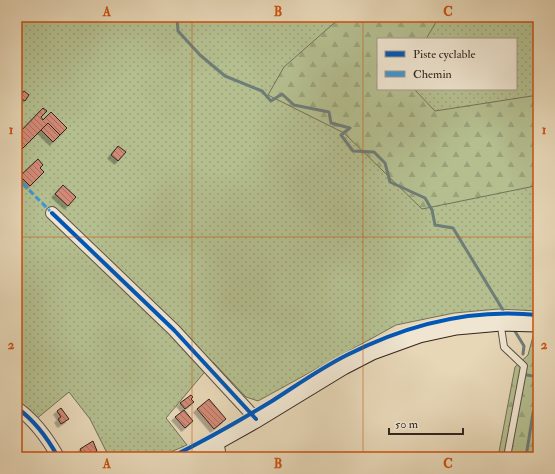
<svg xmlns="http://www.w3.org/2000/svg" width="555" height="474" font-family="'IM FELL Double Pica',serif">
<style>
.grass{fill:url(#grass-dots);stroke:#737258;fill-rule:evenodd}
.forest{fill:url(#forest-firs);stroke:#737258}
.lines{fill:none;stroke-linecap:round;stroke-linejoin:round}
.stream{stroke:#6f7d78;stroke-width:3}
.building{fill:url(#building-back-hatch);stroke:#322520;filter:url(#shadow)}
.service-casing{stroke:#5f5246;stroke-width:8}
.minor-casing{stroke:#5f5246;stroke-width:14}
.secondary-casing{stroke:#322520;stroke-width:19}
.service{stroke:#efe5d0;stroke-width:6}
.minor{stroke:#efe5d0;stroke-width:12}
.secondary{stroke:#efe5d0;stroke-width:17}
.quiet{stroke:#3d95d5;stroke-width:3;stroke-dasharray:6 3;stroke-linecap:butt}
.cycleway-casing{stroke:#efe5d0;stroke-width:6}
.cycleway{stroke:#0057b8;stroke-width:4}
.grid{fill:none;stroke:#cd510f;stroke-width:1;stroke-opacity:0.55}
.neatline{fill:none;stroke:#cd510f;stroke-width:1.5}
.grid-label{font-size:13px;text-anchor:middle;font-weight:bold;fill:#cd510f}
</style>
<defs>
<pattern id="grass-dots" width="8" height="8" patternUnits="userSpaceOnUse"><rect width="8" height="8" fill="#b4be8f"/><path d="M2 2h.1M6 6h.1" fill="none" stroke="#9ba37b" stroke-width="1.8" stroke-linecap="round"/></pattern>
<pattern id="forest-firs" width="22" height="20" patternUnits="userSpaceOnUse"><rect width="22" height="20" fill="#b4be8f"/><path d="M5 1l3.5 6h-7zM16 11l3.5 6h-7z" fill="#9ba37b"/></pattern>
<pattern id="building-back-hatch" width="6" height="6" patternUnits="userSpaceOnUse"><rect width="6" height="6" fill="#d28a76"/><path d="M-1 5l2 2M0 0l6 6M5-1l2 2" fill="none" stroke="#ab7160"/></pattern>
<filter id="shadow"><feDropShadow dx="-3.5" dy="3.5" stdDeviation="0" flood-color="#0004"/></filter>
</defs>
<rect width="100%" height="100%" fill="#e7d7b7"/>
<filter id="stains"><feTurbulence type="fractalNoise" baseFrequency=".005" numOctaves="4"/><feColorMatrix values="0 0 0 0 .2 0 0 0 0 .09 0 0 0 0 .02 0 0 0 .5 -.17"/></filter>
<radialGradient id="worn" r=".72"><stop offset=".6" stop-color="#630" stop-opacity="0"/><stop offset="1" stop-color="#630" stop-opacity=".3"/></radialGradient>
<!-- grass -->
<path class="grass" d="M17,17H538V311L498,309L454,313L396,325L258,401L246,397L213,362L166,418L187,445L159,457H109L90,419L69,392L35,420L17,406ZM378,39H516V89H378Z"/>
<!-- forest -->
<path class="forest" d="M341,17H439L426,39H378V89H414L435,111L538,95V122L535,186L422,209L344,133L268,95L284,67Z
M535,329H538V457H498L515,367L528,355Z"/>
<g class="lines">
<!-- stream -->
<path class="stream" d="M177,17L178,31L200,55L225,76L262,91L271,101L282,94L294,105L329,112L331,123L350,128L341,135L353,151L374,152L385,163L390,182L425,198L432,210L435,225L453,228L503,310
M513,328L524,346L523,354
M527,375L538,377
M526,457L533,413L538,403"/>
</g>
<!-- building -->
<path class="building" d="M24,91L29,95L25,101L19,97Z
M43,108L47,111L41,117L43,120L51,112L67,128L60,135L48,123L17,154V135Z
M48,123L60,135L53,142L41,130Z
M118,146L126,152L118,161L111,155Z
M38,159L43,165L40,168L44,172L30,186L20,176Z
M63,185L76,197L68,206L55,194Z
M191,395L193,397L191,399L194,402L185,409L180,403Z
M209,399L226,419L214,429L197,409Z
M61,408L69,419L61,424L58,419L61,417L57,411Z
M184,410L193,421L185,428L175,417Z
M93,441L97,451L86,457H84L80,449Z"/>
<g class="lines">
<!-- service casing -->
<g class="service-casing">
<path id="service" d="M501,324V327L504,347L524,366L507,457"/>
</g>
<!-- minor casing -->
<g class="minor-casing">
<path id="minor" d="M52,213L174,330L256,419
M17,408C34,420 48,439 58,457
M215,442L218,446L220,457"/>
</g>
<!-- secondary casing -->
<g class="secondary-casing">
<path id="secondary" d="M186,457L215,442L256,419L343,366L372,351L383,347L419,334L456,326L501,322L538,323"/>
</g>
<!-- service -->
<use href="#service" class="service"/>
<!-- minor -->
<use href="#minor" class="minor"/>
<!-- secondary -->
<use href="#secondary" class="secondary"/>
<!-- quiet -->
<path class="quiet" d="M17,177L19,180L52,213"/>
<!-- cycleway casing -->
<g class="cycleway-casing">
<path id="cycleway" d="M52,213L174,330L256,419
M17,408C34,420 48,439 58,457
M171,457C206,440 239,421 272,401C297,385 321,368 347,355C406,325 471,308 538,315"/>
</g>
<!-- cycleway -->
<use href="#cycleway" class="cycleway"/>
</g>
<!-- grid -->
<path class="grid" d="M192,17V457M363,17V457M17,237H538"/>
<!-- margin -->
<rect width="555" height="474" fill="none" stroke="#e7d7b7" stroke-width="44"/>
<!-- legend -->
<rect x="377" y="38" width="140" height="52" fill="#efe5d0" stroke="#a3988a"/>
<rect x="385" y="51" width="20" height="6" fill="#0057b8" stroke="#a3988a"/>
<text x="413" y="58" font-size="12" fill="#322520">Piste cyclable</text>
<rect x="385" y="71" width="20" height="6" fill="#3d95d5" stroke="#a3988a"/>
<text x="413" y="78" font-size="12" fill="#322520">Chemin</text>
<!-- scale -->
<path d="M389 428v6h74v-6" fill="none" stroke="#322520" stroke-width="2"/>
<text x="395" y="428" font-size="12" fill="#322520" stroke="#efe5d0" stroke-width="3" paint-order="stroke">50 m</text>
<rect x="22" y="22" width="511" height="430" class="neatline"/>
<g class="grid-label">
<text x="107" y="16">A</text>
<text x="278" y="16">B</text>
<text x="448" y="16">C</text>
<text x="11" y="134">1</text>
<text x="544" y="134">1</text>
<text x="11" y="349">2</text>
<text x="544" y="349">2</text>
<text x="107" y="468">A</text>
<text x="278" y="468">B</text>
<text x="448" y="468">C</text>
</g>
<rect width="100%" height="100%" filter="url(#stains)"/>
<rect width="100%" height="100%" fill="url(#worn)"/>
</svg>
